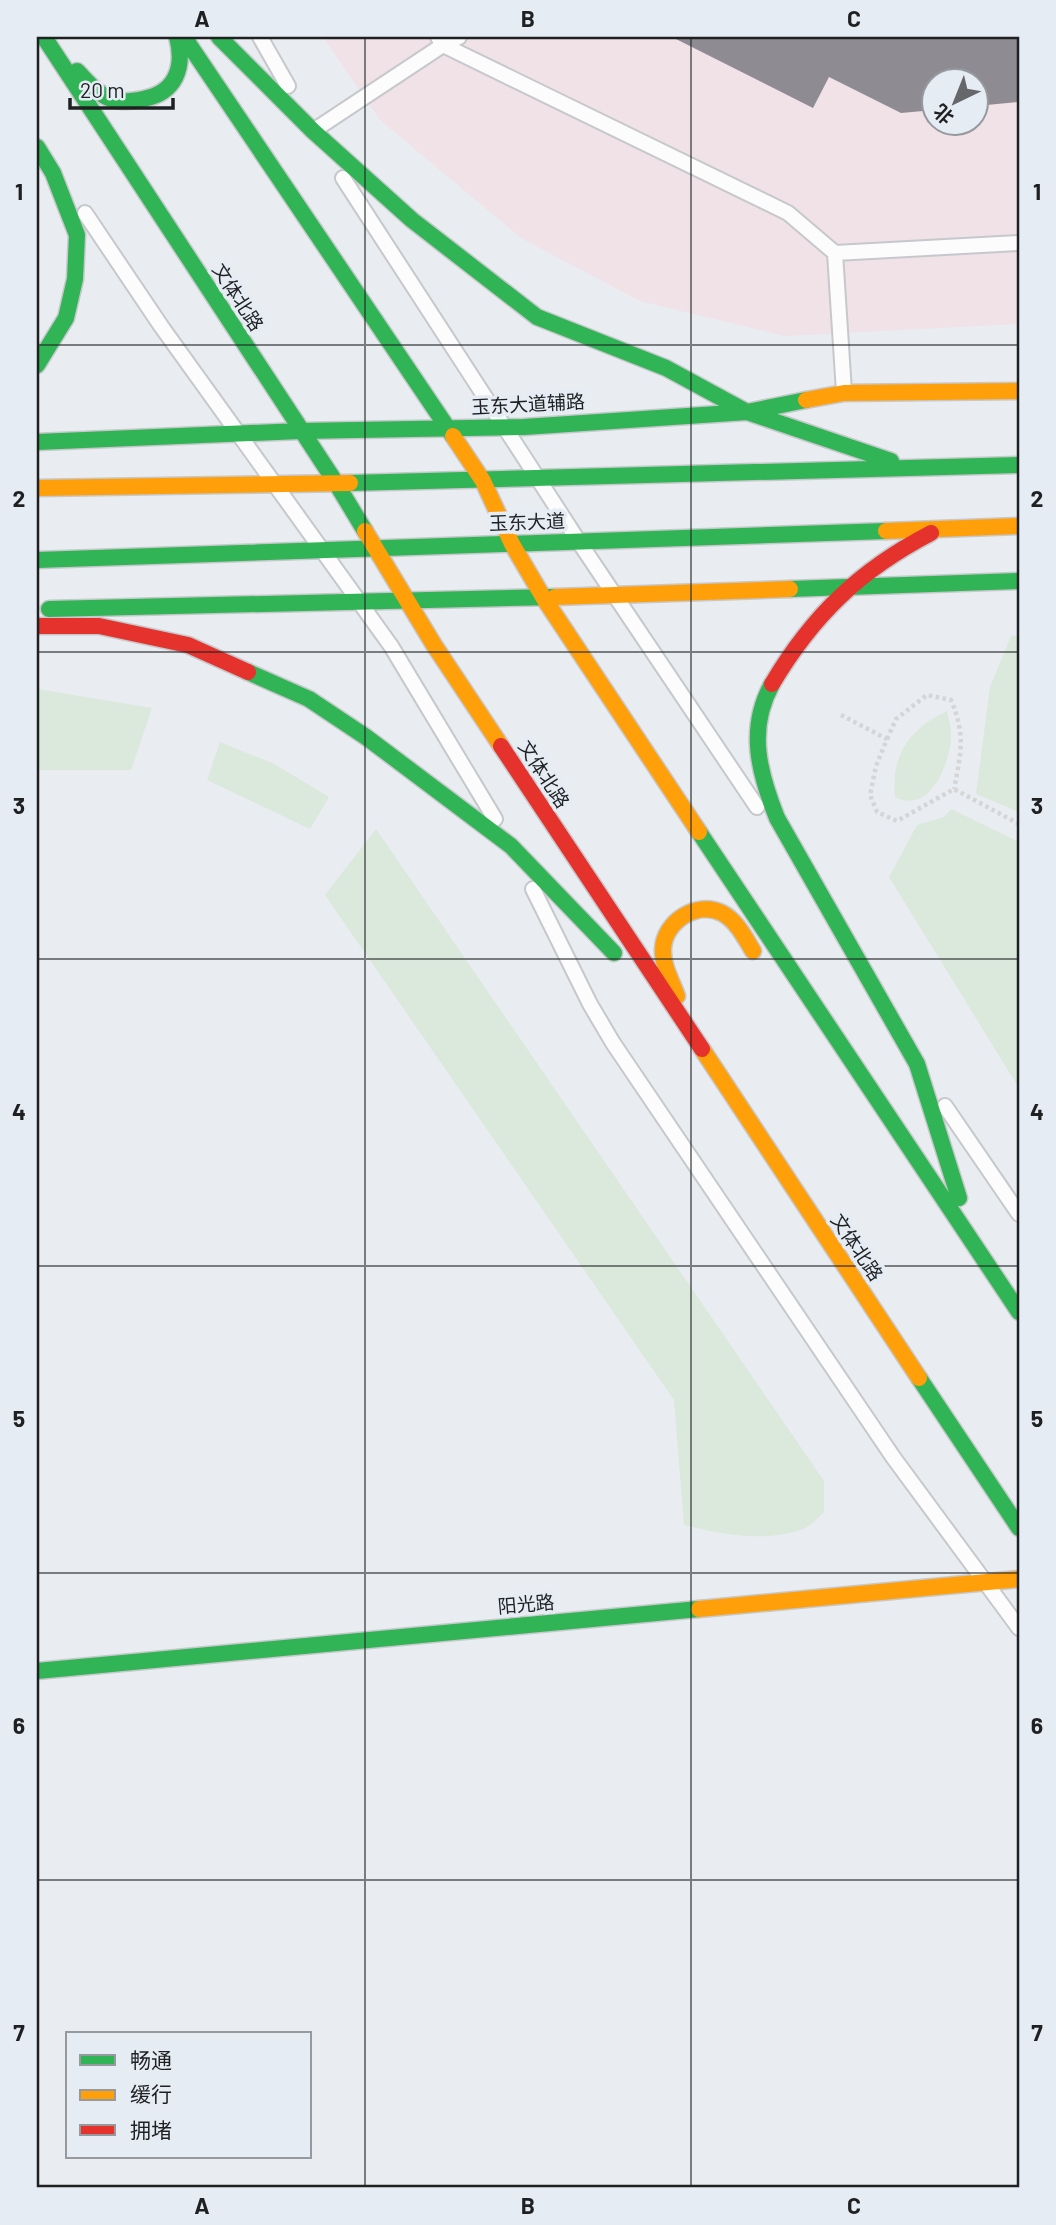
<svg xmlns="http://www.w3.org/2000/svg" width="1056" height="2225" font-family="Barlow,'Noto Sans SC',sans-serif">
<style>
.commercial{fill:#f0e2e6;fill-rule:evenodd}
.green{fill:#dbe8dc}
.building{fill:#8e8b92}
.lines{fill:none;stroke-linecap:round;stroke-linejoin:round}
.lane-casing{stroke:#c6c8cb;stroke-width:18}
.fast-casing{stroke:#c6c8cb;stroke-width:19}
.slow-casing{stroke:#c6c8cb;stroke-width:19}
.jam-casing{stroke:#c6c8cb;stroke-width:19}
.path{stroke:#d5d5d6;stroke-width:4.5;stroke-dasharray:3.5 3.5;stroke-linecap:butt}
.lane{stroke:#fcfcfd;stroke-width:14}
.fast{stroke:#30b455;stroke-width:16}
.slow{stroke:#ff9f0a;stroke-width:16}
.jam{stroke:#e5322d;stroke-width:16}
.grid{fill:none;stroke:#1e2022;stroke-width:2;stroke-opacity:0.55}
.labels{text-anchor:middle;stroke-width:7;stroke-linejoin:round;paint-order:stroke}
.street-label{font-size:19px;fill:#1e2022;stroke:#e6ecf3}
.neatline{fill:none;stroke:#1e2022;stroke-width:2.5}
.grid-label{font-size:23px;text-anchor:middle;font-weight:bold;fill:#1e2022}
</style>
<rect width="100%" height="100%" fill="#e9ecf0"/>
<!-- commercial -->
<path class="commercial" d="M323,37H1019V324L785,336L640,301L521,238L380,120ZM934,80H976V122H934Z"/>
<!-- green -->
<path class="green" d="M1019,635V812L976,794L990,687L1011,636Z
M37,689L152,708L131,770H37Z
M947,711C948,718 951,726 951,734C951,763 930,815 895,797C891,755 909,729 947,711Z
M220,742L274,764L329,797L310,829L207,780Z
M951,809L1019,842V1088L889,877L917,825L944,817Z
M376,829L824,1481V1512C818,1517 811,1526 803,1529C765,1543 721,1534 684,1525L674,1400L325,895Z"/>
<!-- building -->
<path class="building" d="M672,37H1019V102L976,106V80H934V110L901,113L829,77L813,108Z"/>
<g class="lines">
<!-- lane casing -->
<g class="lane-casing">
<path id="lane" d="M260,37L288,86
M438,37L443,45L788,213L835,253L1019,243
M316,129L443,45L459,37
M343,178L579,542L757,807
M85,213L161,326L391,646L495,819
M835,253L844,392
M533,889L590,1004L613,1043L893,1457L1019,1628
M945,1106L1019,1214"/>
</g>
<!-- fast casing -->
<g class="fast-casing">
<path id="fast" d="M44,37L336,483L365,531
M184,37L453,436
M219,37L313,131L412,220L537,317L666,368L747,412L891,461
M77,71C87,81 97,94 111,99C121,103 133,101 143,99C176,93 185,67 177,37
M37,147L53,173L77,235L75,279L66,318L37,365
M37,442L300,431L524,427L747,412L806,400
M350,483L1019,465
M37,560L886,531
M790,589L1019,581
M49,609L555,597
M248,672L309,699L366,737L511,846L614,953
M772,684C747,729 759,773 777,818L917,1064L959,1198
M699,832L1019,1312
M919,1378L1019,1528
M37,1671L699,1609"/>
</g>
<!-- slow casing -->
<g class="slow-casing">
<path id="slow" d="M806,400L844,393L1019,391
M453,436L483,481L512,544L543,597L699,832
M37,488L350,483
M365,531L434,645L501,746
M886,531L1019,526
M555,597L790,589
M677,996C672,982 662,965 663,949C664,922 697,900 722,913C737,921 745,938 753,951
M702,1049L919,1378
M699,1609L1019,1579"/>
</g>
<!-- jam casing -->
<g class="jam-casing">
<path id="jam" d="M37,626H99L188,645L248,672
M772,684C813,615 860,570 931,533
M501,746L702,1049"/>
</g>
<!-- path -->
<path class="path" d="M841,715L887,739L876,766L870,795L877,812L897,821L954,789L1019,824
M887,739L896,719L927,695L951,700C966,736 961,752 954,789"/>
<!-- lane -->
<use href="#lane" class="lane"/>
<!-- fast -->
<use href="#fast" class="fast"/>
<!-- slow -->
<use href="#slow" class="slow"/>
<!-- jam -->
<use href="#jam" class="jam"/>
</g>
<!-- grid -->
<path class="grid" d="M365,37V2188M691,37V2188M37,345H1019M37,652H1019M37,959H1019M37,1266H1019M37,1573H1019M37,1880H1019"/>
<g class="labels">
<!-- street labels -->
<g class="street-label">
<text transform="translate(238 297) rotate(57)" y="7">文体北路</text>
<text transform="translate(528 404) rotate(-3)" y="7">玉东大道辅路</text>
<text transform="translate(527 522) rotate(-2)" y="7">玉东大道</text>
<text transform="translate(544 774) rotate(57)" y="7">文体北路</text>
<text transform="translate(857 1247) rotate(56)" y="7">文体北路</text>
<text transform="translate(526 1604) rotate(-5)" y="7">阳光路</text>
</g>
</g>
<!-- border -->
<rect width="1056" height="2225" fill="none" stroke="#e6ecf3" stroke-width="77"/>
<!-- legend -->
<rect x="66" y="2032" width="245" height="126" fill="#e6ecf3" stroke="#969a9f" stroke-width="2"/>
<rect x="80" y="2055" width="35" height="10" fill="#30b455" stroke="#969a9f" stroke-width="2"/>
<text x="130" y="2068" font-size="21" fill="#1e2022">畅通</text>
<rect x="80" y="2090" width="35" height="10" fill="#ff9f0a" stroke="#969a9f" stroke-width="2"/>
<text x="130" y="2102" font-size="21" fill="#1e2022">缓行</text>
<rect x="80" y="2125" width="35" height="10" fill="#e5322d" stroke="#969a9f" stroke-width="2"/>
<text x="130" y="2138" font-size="21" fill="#1e2022">拥堵</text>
<!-- north arrow -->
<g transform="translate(955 102) rotate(223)"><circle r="33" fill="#e6ecf3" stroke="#969a9f" stroke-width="2"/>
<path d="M0-5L12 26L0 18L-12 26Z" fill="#65676a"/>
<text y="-10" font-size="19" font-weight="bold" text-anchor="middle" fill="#1e2022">北</text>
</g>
<!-- scale -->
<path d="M70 98v10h103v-10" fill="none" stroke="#1e2022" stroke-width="3.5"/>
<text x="80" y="98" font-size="21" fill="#1e2022" stroke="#e6ecf3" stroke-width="5" paint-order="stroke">20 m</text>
<rect x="38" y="38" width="980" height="2148" class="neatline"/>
<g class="grid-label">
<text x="202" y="27">A</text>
<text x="528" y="27">B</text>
<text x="854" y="27">C</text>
<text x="19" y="200">1</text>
<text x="1037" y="200">1</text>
<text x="19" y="507">2</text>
<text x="1037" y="507">2</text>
<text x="19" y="814">3</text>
<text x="1037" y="814">3</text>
<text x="19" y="1120">4</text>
<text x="1037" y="1120">4</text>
<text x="19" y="1427">5</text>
<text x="1037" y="1427">5</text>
<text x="19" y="1734">6</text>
<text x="1037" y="1734">6</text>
<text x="19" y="2041">7</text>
<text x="1037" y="2041">7</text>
<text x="202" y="2214">A</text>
<text x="528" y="2214">B</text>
<text x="854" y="2214">C</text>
</g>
</svg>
